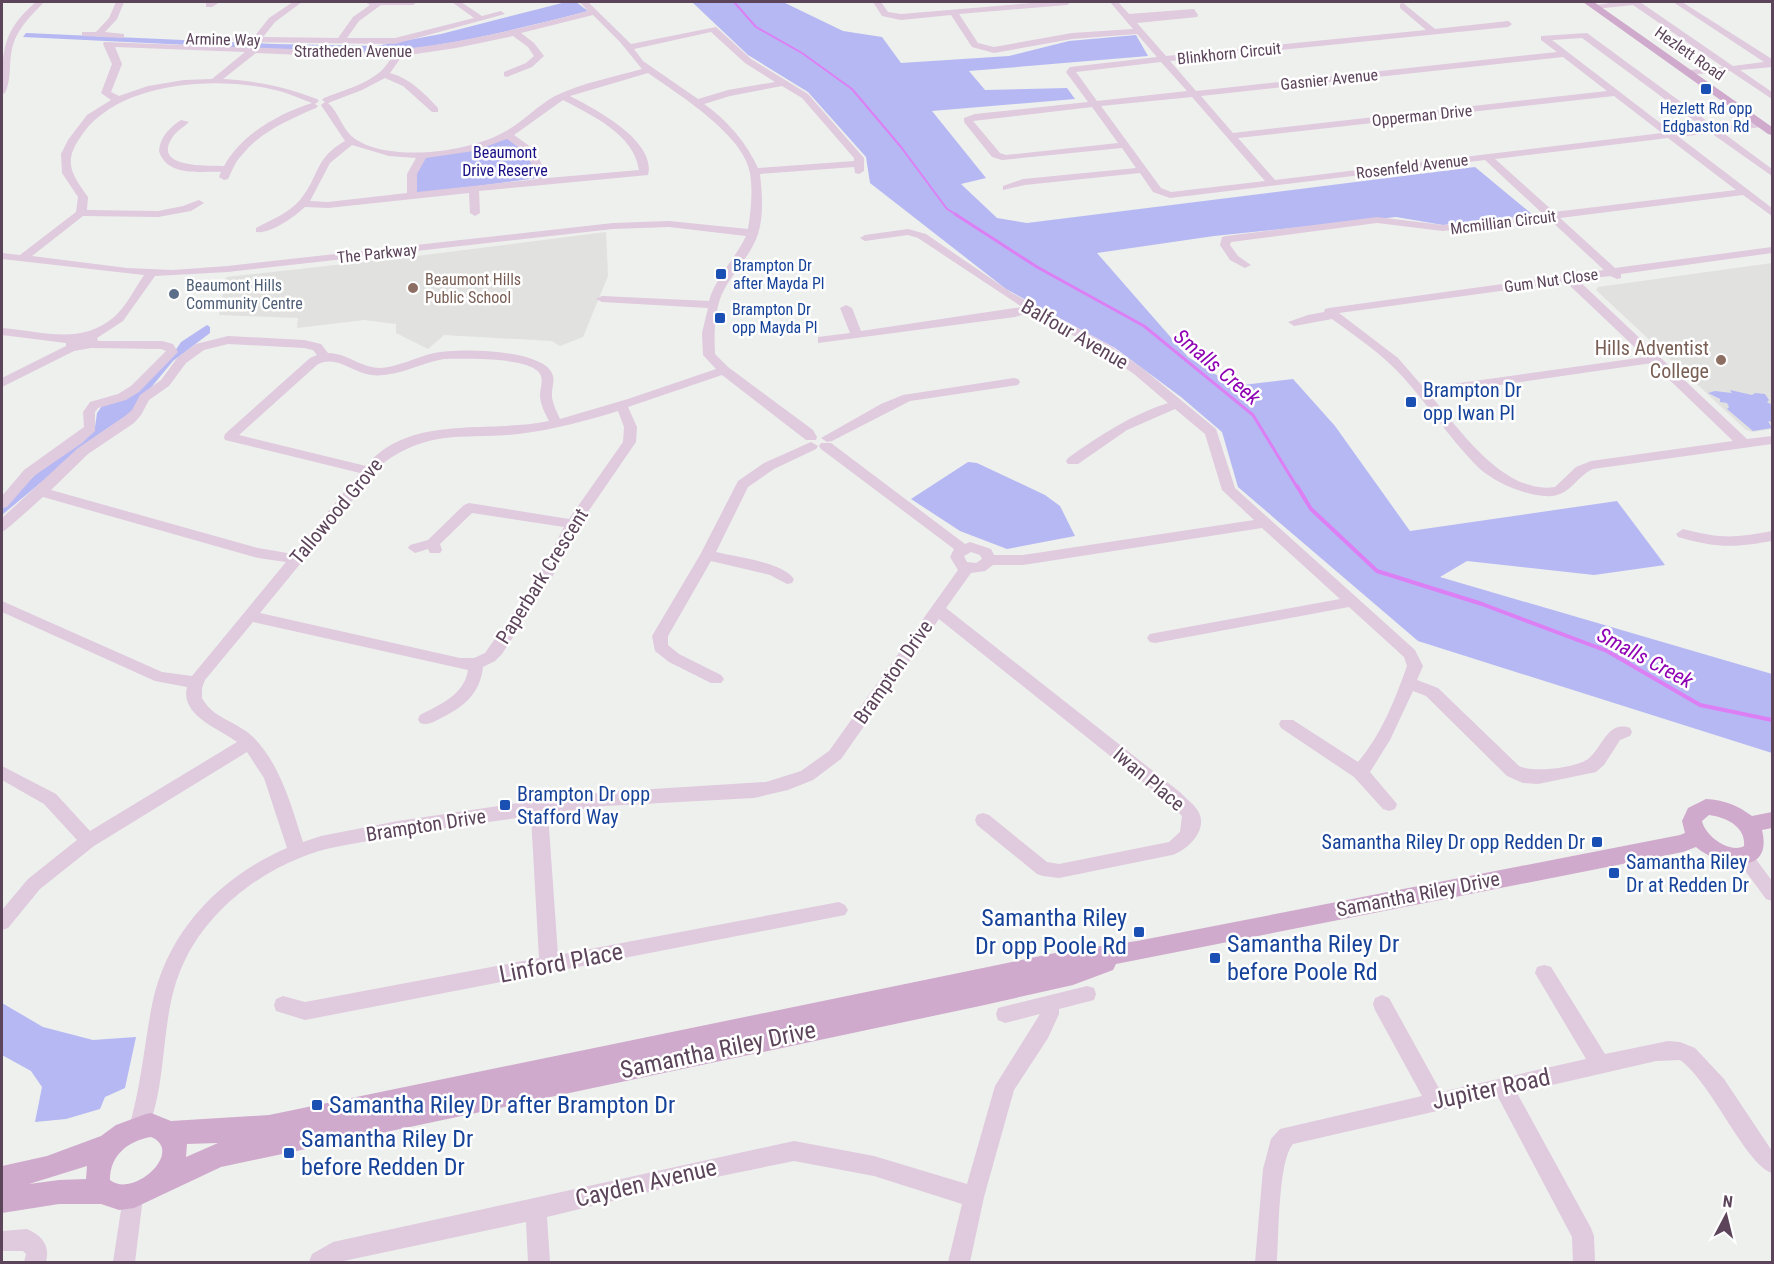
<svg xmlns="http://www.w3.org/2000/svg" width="1774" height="1264" font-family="'Roboto Condensed',sans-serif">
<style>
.education{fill:#e1e1df}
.green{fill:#b6b8f3}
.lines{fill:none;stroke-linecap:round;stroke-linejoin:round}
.stream-far2{stroke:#dd7ff4;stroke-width:2}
.stream-far1{stroke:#dd7ff4;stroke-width:3}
.stream{stroke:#dd7ff4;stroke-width:4}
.minor{fill:#dfcade;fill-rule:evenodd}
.major{fill:#cfaacc;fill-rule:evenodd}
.transit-dot{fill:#1a4fb4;stroke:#fff;stroke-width:2}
.education-dot{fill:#8d6e63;stroke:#fff;stroke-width:2}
.service-dot{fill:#5c6f8a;stroke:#fff;stroke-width:2}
.labels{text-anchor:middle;stroke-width:5;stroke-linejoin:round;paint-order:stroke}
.far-street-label{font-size:16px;fill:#5c445b;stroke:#fff}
.far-transit-label{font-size:16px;fill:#164399;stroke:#fff;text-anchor:start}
.far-park-label{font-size:16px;fill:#180e85;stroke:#fff}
.far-education-label{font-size:16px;fill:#785e54;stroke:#fff;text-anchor:start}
.far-service-label{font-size:16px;fill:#4e5e75;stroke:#fff;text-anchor:start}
.street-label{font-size:20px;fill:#5c445b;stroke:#fff}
.education-label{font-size:20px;fill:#785e54;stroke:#fff;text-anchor:end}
.transit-label{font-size:20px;fill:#164399;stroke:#fff;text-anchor:start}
.water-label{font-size:21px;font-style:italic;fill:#8f00b3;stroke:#fff}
.near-transit-label{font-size:24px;fill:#164399;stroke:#fff;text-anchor:start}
.near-street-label{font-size:24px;fill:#5c445b;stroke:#fff}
</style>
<rect width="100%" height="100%" fill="#eef0ed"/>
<!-- education -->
<path class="education" d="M606,232L608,276L583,337L560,346L552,341L444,335L428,349L396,333V324L364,320L297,328L298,318L219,315L226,277L417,256Z
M1772,263V429L1752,432L1746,430L1596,290L1598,287Z"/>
<!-- green -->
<path class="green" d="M566,2H576L588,11C510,31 433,51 353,53L23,37L26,33L274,44L376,46L441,34Z
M692,2H783L843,31L882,37L901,63L1009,56L1069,41L1136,35L1148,56L969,71L985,90L1067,88L1075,99L932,111L986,178L961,184L997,218L1027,223L1475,167L1533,215L1443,225L1396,217L1214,236L1097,253L1188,357L1234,386L1293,379L1335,426L1410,531L1617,501L1665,565L1594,575L1467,561L1440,577L1772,674V753L1418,641L1238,487L1222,432L1181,397L1115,348L1006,289L870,183L866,157L808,92L748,55Z
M510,138L526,151L538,178L417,194L416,173L424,158Z
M207,325L210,327V333L173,361L130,413L99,434L2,515V509L36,474L95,427L97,413L102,406L116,402L171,357L181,342Z
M1730,390L1752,395L1755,393L1765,394L1769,400L1767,402L1772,405V422L1768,421L1772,428L1753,431L1727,409L1729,407L1727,403L1720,402V399L1708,393L1715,391L1732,393Z
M968,462L977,463L1045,495L1060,506L1075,536L1007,549L960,531L911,499Z
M2,1003L43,1027L93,1040L136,1037L125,1088L105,1097L100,1109L66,1119L35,1122L42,1087L31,1071L2,1055Z"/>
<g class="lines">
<!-- stream-far2 -->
<path class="stream-far2" d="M734,2L756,27L802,53L852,89L901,147L947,209L957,215"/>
<!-- stream-far1 -->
<path class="stream-far1" d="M955,214L1037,267L1144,326L1253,415L1297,487"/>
<!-- stream -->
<path class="stream" d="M1297,486L1311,509L1377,571L1482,604L1607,651L1700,705L1772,720"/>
<!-- minor -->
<path class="minor" d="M36,2H44C29,18 14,31 11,55C9,68 11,81 5,93L2,94C2,51 2,31 36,2Z
M116,2H124L117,19L105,32L124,34V38L82,36V32H96L109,18Z
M210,2H220L212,7H206V3Z
M293,2H302L275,22L263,37L338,38L353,17L370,5L365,2H417L413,5H381L359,21L347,38H395L474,18L452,2H461L482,16L501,11L505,14L395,44L235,42L231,39L235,36L254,37L269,18Z
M580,2H588L631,44L716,27L751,59L808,94L864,158V171L859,174L855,173L854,167L760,174C762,193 764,215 758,234C751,255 734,271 724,290C714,308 714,335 715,354L728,367L813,430L817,437L816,440H806L722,375L628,407L637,427L636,442L579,525L551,579L502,654L495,661L483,667C480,693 465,706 443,717C435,721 429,726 420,723L418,719L420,715C441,704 464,695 468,670L253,622L205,680L202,688V698C212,718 238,722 253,737C281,765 291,806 303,842L321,836L398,821L539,800L605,792L766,782L801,771L829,751L958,570L950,557L954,549L821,449L819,446L821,443H831L965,544L970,542L991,549L994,555H1023L1254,520L1222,490L1205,434L1175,409L1127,430L1078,464H1068L1066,461L1068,458C1100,435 1131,415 1168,403L1134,374L1101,351L1031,312L1015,317L818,343V337L850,333L840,308L846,305L852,308L861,331L1022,307L918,238L908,235L865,241L860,238L865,235L908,229L926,234L1012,293L1109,345L1142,368L1216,429L1235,488L1415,650L1423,666L1417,680L1438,688L1519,766C1532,773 1576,768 1588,759C1602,749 1607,720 1630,728L1632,732L1630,736L1620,740L1604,765L1596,772L1538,784L1523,783L1507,776L1426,696L1413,691L1390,740L1370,772L1397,804L1395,809L1389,811L1383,809L1354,777L1281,728L1279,724L1281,720H1293L1358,762C1381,735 1395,700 1407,666L1404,657L1349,607L1155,643L1150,642L1147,638L1150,634L1155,633L1340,599L1262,528L1023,565H993L985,571L971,573L946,608L1181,793C1186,799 1194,804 1198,811C1209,829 1188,850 1172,855L1059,878L1043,876L1037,874L977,825L975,820L977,815L983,813L989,815L1047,862L1059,864L1169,842L1180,832L1182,816L1169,803L939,619L841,759L813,780L788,790L754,798L605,806L548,814L558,955L839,902L845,905L848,910L845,915L305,1020L276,1011L274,1005L276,999L283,996L305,1002L539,958L531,816C477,824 422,830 368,841C346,845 323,848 302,857C253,876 208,913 185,960C158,1014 170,1079 146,1134L139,1137L132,1134L129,1127C141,1087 144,1046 152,1005C167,931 220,877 287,848L264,778L247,752L94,846L40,889L8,928L2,930V910L28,879L77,840L44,804L2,780V766L56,794L90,831L237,742C219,728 180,716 187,687L155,681L2,612V601L162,672L192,676L286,562L258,558L43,497C36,503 7,530 2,532V518L78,448L124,417L132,410L140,395L161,380L178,357L196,344L228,336L304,340L321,344L328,353C347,353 361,368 380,368C399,367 416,357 434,353C459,348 533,349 550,370C557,379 551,387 552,397C553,405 557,412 560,419L628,399L716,369L703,355L702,333L708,308L602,302L596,299L602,296L709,301C715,278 736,258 746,236L669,227L613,229L228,272L155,276L123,321L97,338L98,341H162L173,344L178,352L139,392L126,400L98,408L95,412V431L82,443L34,476L7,507L2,508V496L24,470L84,427L83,412L90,402L118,394L131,386L166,351L161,349L91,348L74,351L2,387V378L66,346V343L2,335V328C42,331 80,346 114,317C126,307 135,288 144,275L2,259V253L20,255L76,212L78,197L62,173L61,154L68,140L87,115L111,100L101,93L112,64L103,44L104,42L371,52C445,47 516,30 588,11ZM593,15L620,42L642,69C613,77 582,83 555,96C537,106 524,121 506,131C471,152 391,163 355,139C342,130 339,112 328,103L362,90L385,78L403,86L432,112H438V108C424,93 411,79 390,73L402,56L456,48L513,36L528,47L534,56L526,63L504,72V76L507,77L532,67L544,56L534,43L521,33ZM711,32L745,63L775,82L728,90L698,99L643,61L634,49ZM115,47L245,52L212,79L184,80L148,86L119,96L111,92L122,64ZM256,53L371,58L392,56C380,82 348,88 324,98L322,100L325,102L321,105L345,141C314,158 320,176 300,200C289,213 271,220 256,228V232C271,234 294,217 305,207L328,208L469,193L470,213L475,216L480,213L479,191L648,175C657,141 595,109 570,96L648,73C678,94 744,135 750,173C753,192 751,211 748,229L669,221L613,223L228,266L172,270L127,268L32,256L83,216L158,217L191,211L204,203L199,200L183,206L158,211L87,210L88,197C69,171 63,160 84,132C124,79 227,75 286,93C295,96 303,100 312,103C278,114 242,134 224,166C207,165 149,169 174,135C178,130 184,127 189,122L181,120C169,128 160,137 159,151C167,177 200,171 221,172L219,177L224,180L228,179C232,171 235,162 242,155C260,132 290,119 316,108L318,106L315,104L319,101L317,99C286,87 257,81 223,79ZM782,86L802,98L854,158V161L758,168C746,142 727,120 704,104L730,96ZM563,100C591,115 634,134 639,170L548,178L535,150L514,135ZM507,139L527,154L538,179L417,192V174L426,158L474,151ZM352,145L389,156L416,158L407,174V193L328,202L310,201L330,163ZM228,344L304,348L313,350L317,355L310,358L225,434L224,437L225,440L360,473L293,554L258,548L51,490L88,454L134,423L141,415L149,400L169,386L186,363L204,350ZM444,359C462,359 535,356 541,376C543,382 540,389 540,395C540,404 545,413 549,421C488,434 410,413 366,466L239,435L318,364C337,355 352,372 371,375C396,378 420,363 444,359ZM618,411L624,427L623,442L569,519L469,503L464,505L428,540L410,545L408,548L415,553L428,549L430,553H440L442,550L440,544L472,513L564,527L538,577L485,653L474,658H460L260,613L382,464C431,428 463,440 518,434C552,430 586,421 618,411ZM971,552L980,555L982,559L976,563L967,562L964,556Z
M873,2H881L888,12L901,14L1044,2H1071L1067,5L959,14L978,43L994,47L1072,33L1133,29L1110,2H1118L1129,14L1194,9L1198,15L1197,17L1137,23L1166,56L1426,30L1400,8V4L1403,3L1435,29L1508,21L1512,24L1508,27L1170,61L1196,91L1557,52L1541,40V36L1587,33L1715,127L1761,121L1766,124L1761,127L1722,132L1772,169V176L1711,133L1679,137L1772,208V216L1743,195L1560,218L1615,268L1772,247V253L1621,274V278L1617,279L1610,276L1578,280L1747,439L1772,436V444L1593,469C1577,476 1571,494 1552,496C1530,498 1496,483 1480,469C1447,437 1423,395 1390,364C1372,347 1351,333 1332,319L1294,326L1288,322L1308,315L1324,312L1325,309L1329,308L1604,270L1549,219L1443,231L1377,223L1231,242L1230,245L1238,256L1251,265L1245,268L1230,260L1220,245L1222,237L1226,236L1377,217L1443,225L1543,214L1485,160L1170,198L1153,192L1140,173L1025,185L1003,190V186L1023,179L1136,168L1122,148L1002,160L992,157L964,122V118L975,114L1088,102L1066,72L1070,67L1157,57L1137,34L1072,39L994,53L972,47L951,15L901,20L882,16ZM1582,38L1704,128L1672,132L1552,40ZM1563,57L1607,91L1233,133L1201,96ZM1161,62L1187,91L1097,101L1076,72ZM1614,96L1662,133L1275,180L1238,138ZM1192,97L1265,181L1171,192L1161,188L1101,106ZM1092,107L1118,143L1006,155L1000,153L973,121ZM1668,138L1736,190L1554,212L1495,159ZM1566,282L1645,357L1424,388L1398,358L1339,313ZM1652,363L1733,441L1591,461L1576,467L1555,487C1503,495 1459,428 1430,395Z
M1615,2H1640L1733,66L1764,62L1673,2H1682L1772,59V67L1740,70L1772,92V99L1730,71L1687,75V71L1690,70L1723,67L1633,5L1595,9L1591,6Z
M1014,378L1018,379L1020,382L1018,385L910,401L832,441L827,442L821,438L881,404L903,395Z
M811,442L818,446L816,449L774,469L748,487L716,552C736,557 782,562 794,579L792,583L787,584L770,575L711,561L668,636V645L679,654L721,675L724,679L721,683H711L669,662L655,651L652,636L700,555L738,481L764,463Z
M1683,529C1721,539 1734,538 1772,531V541C1732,548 1718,548 1678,537L1676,534Z
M1744,849L1750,851L1772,881V901L1766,899L1738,861L1735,856L1738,851Z
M1544,965L1551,967L1605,1054L1668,1041L1680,1042L1695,1048L1724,1079L1772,1151V1173C1745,1164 1712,1083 1680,1060L1656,1061L1517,1093L1591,1228L1594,1236L1595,1262H1573L1572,1237L1498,1097L1293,1144C1278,1161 1279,1237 1277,1262H1255L1263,1169L1271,1139L1280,1129L1422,1096L1375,1010L1373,1004L1375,998L1382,995L1389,998L1441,1092L1586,1059L1535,973L1537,967Z
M1087,986L1094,988L1096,994L1094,1000L1059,1009V1014L1048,1038L1014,1090L984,1197L970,1262H948L962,1204L874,1176L794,1161L682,1184L547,1217L550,1262H528L526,1222L339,1262H309L312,1254L333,1242L794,1141L874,1156L967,1184L995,1086L1040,1014L1005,1023L998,1020L996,1014L998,1008Z
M133,1187L140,1190L143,1197L135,1262H113L123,1197L126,1190Z
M27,1229C43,1236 50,1246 46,1262H24L26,1254L23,1251H2V1231Z"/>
<!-- major -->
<path class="major" d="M1583,2H1594L1772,127V135L1768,134Z
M1706,799C1724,800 1737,805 1752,816L1772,812V828L1762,830C1774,879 1718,866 1696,847L1683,852L1116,964L1113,970L1073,985L980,1006L221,1167L134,1208L119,1210L101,1204H59L2,1213V1166L47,1156L101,1136L116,1125L146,1114L151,1113L171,1121L269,1115L1065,951L1137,941L1680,835L1685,833L1682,821L1688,808ZM1709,815C1725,817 1746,826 1744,846C1730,854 1705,836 1702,821ZM151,1137C185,1151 134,1199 110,1180C110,1155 128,1141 151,1137ZM218,1143L186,1157L187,1144ZM87,1166L86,1179L59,1180L29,1184Z"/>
</g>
<!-- markers -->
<g class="transit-dot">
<rect x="1700" y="83" width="12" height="12" rx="3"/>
<rect x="715" y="268" width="12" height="12" rx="3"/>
<rect x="714" y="312" width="12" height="12" rx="3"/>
<rect x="1405" y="396" width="12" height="12" rx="3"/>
<rect x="499" y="799" width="12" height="12" rx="3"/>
<rect x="1591" y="836" width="12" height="12" rx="3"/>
<rect x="1608" y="867" width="12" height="12" rx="3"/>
<rect x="1133" y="926" width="12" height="12" rx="3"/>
<rect x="1209" y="952" width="12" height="12" rx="3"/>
<rect x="311" y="1099" width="12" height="12" rx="3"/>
<rect x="283" y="1147" width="12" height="12" rx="3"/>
</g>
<g class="education-dot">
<circle cx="413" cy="288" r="6"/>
<circle cx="1721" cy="360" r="6"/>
</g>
<circle class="service-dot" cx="174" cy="294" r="6"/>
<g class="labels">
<!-- far-street labels -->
<g class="far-street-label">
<text transform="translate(223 39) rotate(1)" y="6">Armine Way</text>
<text x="353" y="57">Stratheden Avenue</text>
<text transform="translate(1229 53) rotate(-6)" y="6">Blinkhorn Circuit</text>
<text transform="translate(1690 53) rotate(35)" y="6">Hezlett Road</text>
<text transform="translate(1329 79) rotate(-6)" y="6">Gasnier Avenue</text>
<text transform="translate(1422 115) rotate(-6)" y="6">Opperman Drive</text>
<text transform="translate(1412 166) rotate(-7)" y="6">Rosenfeld Avenue</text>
<text transform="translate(1503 222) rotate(-7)" y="6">Mcmillian Circuit</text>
<text transform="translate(377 253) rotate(-6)" y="6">The Parkway</text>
<text transform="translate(1551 280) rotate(-8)" y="6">Gum Nut Close</text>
</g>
<!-- far-transit labels -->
<g class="far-transit-label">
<text x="1706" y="114" text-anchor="middle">Hezlett Rd opp<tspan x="1706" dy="18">Edgbaston Rd</tspan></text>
<text x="733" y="271">Brampton Dr<tspan x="733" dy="18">after Mayda Pl</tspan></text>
<text x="732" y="315">Brampton Dr<tspan x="732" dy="18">opp Mayda Pl</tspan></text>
</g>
<!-- far-park labels -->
<g class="far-park-label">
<text x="505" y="158">Beaumont<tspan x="505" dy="18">Drive Reserve</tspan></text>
</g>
<!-- far-education labels -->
<g class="far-education-label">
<text x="425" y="285">Beaumont Hills<tspan x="425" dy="18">Public School</tspan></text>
</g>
<!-- far-service labels -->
<g class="far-service-label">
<text x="186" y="291">Beaumont Hills<tspan x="186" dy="18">Community Centre</tspan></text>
</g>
<!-- street labels -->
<g class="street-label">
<text transform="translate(1075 334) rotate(30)" y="7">Balfour Avenue</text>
<text transform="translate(336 511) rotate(-50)" y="7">Tallowood Grove</text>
<text transform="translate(542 576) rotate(-58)" y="7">Paperbark Crescent</text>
<text transform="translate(893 672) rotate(-55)" y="7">Brampton Drive</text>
<text transform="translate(1149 779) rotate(40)" y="7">Iwan Place</text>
<text transform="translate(426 825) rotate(-9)" y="7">Brampton Drive</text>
<text transform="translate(1418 894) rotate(-11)" y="7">Samantha Riley Drive</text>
</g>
<!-- education labels -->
<g class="education-label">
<text x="1709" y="355">Hills Adventist<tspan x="1709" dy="23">College</tspan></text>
</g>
<!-- transit labels -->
<g class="transit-label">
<text x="1423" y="397">Brampton Dr<tspan x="1423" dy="23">opp Iwan Pl</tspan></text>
<text x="517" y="801">Brampton Dr opp<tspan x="517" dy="23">Stafford Way</tspan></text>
<text x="1585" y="849" text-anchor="end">Samantha Riley Dr opp Redden Dr</text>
<text x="1626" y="869">Samantha Riley<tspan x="1626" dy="23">Dr at Redden Dr</tspan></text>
</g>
<!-- water labels -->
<g class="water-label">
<text transform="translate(1217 367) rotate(40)" y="7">Smalls Creek</text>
<text transform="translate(1645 658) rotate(28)" y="7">Smalls Creek</text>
</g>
<!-- near-transit labels -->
<g class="near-transit-label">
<text x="1127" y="926" text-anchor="end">Samantha Riley<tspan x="1127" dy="28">Dr opp Poole Rd</tspan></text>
<text x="1227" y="952">Samantha Riley Dr<tspan x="1227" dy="28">before Poole Rd</tspan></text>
<text x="329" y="1113">Samantha Riley Dr after Brampton Dr</text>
<text x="301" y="1147">Samantha Riley Dr<tspan x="301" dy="28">before Redden Dr</tspan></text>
</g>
<!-- near-street labels -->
<g class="near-street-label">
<text transform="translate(561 963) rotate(-11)" y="8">Linford Place</text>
<text transform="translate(718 1050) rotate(-12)" y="8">Samantha Riley Drive</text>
<text transform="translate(1491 1089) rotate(-12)" y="8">Jupiter Road</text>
<text transform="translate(646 1183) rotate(-13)" y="8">Cayden Avenue</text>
</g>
</g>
<!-- border -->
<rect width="1774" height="1264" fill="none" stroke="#5c445b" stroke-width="6"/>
<!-- north arrow -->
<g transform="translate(1726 1216) rotate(7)" stroke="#ffffff" stroke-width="4.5" paint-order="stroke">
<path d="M0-4.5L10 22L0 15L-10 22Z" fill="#5c445b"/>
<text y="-9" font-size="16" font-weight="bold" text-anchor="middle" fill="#5c445b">N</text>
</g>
</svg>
